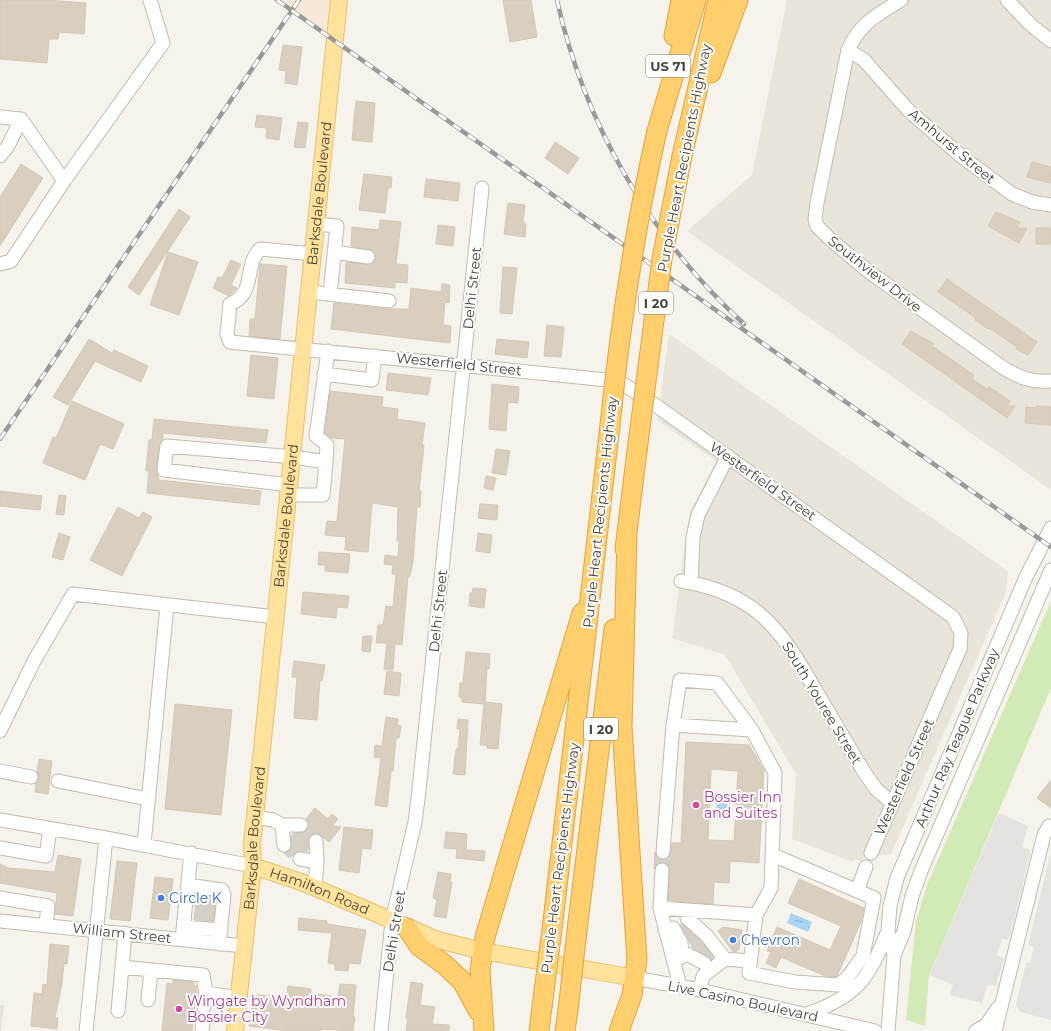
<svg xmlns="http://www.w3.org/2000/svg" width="1051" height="1031" font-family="Montserrat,sans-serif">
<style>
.residential{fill:#eae5da}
.commercial{fill:#f7ead8}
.grass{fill:#d2eab5}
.parking{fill:#e5e3e0}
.water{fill:url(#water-ripples)}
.building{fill:#d8cfc1;stroke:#d3c7b4;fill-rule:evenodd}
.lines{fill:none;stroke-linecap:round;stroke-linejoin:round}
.minor-tunnel{stroke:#d4d0c8;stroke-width:13;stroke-dasharray:13 6;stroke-linecap:butt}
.minor-casing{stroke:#c2bbae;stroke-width:15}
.major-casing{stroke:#e6c16a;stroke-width:18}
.highway-casing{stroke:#e0a43c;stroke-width:21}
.minor{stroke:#fff;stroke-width:13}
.major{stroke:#ffe39c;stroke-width:16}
.highway{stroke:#ffcf6e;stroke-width:19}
.rail-casing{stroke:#9a9a9a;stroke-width:4.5}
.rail{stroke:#fff;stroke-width:3;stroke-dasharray:9;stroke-linecap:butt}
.highway-bridge-casing{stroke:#e0a43c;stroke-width:21;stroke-linecap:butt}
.highway-bridge{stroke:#ffcf6e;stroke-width:19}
.hotel-dot{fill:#d1479c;stroke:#fff;stroke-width:1.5}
.shop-dot{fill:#3f7fe0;stroke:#fff;stroke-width:1.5}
.labels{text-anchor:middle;stroke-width:4;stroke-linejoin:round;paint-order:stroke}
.shield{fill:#fff;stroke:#817c74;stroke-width:1}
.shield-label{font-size:13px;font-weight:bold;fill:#4b4439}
.street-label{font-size:14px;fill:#4b4439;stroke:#fff}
.hotel-label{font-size:14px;fill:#b23c85;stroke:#fff;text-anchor:start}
.shop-label{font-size:14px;fill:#366cbe;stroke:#fff;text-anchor:start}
</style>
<defs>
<pattern id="water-ripples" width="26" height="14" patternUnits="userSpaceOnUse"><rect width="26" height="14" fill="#a9d4f2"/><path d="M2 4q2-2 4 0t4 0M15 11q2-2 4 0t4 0" fill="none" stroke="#8caec5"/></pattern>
</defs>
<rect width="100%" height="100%" fill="#f6f3ec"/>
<!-- residential -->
<path class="residential" d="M787,0H1051V490L687,231L752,175Z
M669,334L1008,571L1006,592L891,854L875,856L866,853L862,862L855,859L853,862L792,839L796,774L725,655L672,638L689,514L716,461L657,420Z"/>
<!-- commercial -->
<path class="commercial" d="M277,0H339L336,42L292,10Z"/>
<!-- grass -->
<path class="grass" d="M1051,601V688L929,975L925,1026L906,1020L916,921L927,885Z"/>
<!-- parking -->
<path class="parking" d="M999,813L1028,826L1022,847L1031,850L1009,940L1002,939L997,955L1004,958L996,986L988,984L982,1003L950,995L953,985L929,975Z
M1050,855H1051V1020L1020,1012L1016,1004L1026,963H1030L1034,947L1028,945Z
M0,1005H4L1,1031H0Z"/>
<!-- water -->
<path class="water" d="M717,797H728L727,820L716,819Z
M791,913L812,922L808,932L787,923Z"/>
<!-- building -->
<path class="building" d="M0,0H46L86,3L84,34L59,32L58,39H49L47,63L0,59Z
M503,0H531L537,37L510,42Z
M283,45L302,47L297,85L285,83L286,71L279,70Z
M356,101L375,103L372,142L352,140Z
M257,115L282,118L279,140L266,138L267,128L255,127Z
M298,122L308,123L305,148L294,147Z
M555,142L579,158L568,174L545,158Z
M1032,162L1051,167L1050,183L1027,177Z
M21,164L43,178L0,246V197Z
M364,174L392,177L391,188L388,187L385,213L359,210Z
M426,179L460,183L458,201L424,197Z
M508,203L525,205L523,223L526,224L525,237L504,234Z
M179,209L190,217L139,295L128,287Z
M996,212L1020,222L1017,228H1027L1019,243L988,226Z
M380,220L401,222L396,264L408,265L407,283L395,282V288L345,283L346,262L371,265L376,258L373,251L351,246L352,227L379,230Z
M438,225L455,227L453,246L436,244Z
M1036,228H1051V244H1036Z
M168,252L198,262L179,315L150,305Z
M231,260L241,264L231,285L237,288L229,296L213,288L218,277L222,278Z
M260,264L287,266L280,339L249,336L250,319H255Z
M503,267L517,268L512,314L500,313Z
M947,279L1037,342L1028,355L1016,349L1017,347L989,328L988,329L975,320L976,318L938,292Z
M442,284L450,285L449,303L445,302L443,325L451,326L450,343L331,329L334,303L388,309H409L411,288L441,292Z
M547,325L564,327L561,357L544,356Z
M911,331L934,344L932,346L974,375L972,378L975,381L987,389L989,387L997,392L1010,401L1007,406H1015L1007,418L902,344Z
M89,339L112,353L114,350L148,366L141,382L95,361L68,405L53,397Z
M497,339L529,342L527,358L495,354Z
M251,355L278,358L274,399L247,396Z
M388,373L431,378L428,395L386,390Z
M492,384L519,387L518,403L508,402L506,431L489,429Z
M330,391L383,397L382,407L398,409L397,419L425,423L422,445H424L419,491H421L420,507H417L413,561L410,576H408L402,645L395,644L393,670L384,669L387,643H376L378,625H383L386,606L393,607L396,574H392L393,565L384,564L385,555L398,557L399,541H397L398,507L372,503L368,552L345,550L346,537L325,535L327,521L337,522L345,439L331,438L325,433Z
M72,401L124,424L113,449L100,444L85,480L43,463L53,437L56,438Z
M1036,406L1051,407V425L1025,423L1026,407L1036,408Z
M154,419L268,430L266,443L163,433V439L159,445L156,469L159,480L261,491L259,505L147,493L149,471H146L149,440H152Z
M496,449L510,451L506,475L492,473Z
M486,476L496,478L493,490L484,488Z
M0,491L42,496L40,510L0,506Z
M59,495L66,496L64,515L56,514Z
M480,504L498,505L497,520L478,518Z
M118,507L139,518L143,512L152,517L122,576L90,560Z
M59,533L70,537L63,560L52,557Z
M478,533L492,535L490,553L476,551Z
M319,552L350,554L348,573L325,571V565H318Z
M473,588L486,589L484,608L469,606L470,593H472Z
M303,592L349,596L347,608L337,607L336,618L301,614Z
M363,636H372L370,652L362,651Z
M466,652L490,654L489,669L487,668L485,702L502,704L498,749L487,748V745H480L484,704L462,702V698L459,697L460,683H463Z
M294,661L325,665L322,681L320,680L317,720L294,718L297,677H292Z
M387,671L401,673L399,696L384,694Z
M175,704L232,710L221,815L165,809Z
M386,717L398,719L397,725L401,726L399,738H396L393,771H391L387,807L375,805L381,758L374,757L375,745L382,746Z
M458,719L468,720L465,775L453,774L456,749H458L460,729H457Z
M686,742L749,745L764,770L759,863L730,861L729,883L714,882L713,904L668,901L669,867L662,862L658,863L654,869L655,852L659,859H666L671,853L672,843H681ZM711,769L738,771L734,841L708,840Z
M39,759L52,761L48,794L35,792L36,783L39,778L37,772Z
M1051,780V808L1037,798Z
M315,808L328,819L332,814L338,819L332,826L341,827L329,842L319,834H312L309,838L308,850L306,852L298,851L293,856L287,852L291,848V836L294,833L305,832L308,829L309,825L306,819Z
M344,827L373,830L371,849L362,848L359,873L339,870Z
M446,832L467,834L466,850L485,851L484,861L456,858L457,849L444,848Z
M58,855L81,859L73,916L55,914L57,893L0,883V864L8,868L55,872Z
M117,861L137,863L130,921L110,919Z
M438,872L451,874L450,882H452L446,918L434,916L437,899L433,898Z
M155,877L173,879L168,920L150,918Z
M799,879L864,908L861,922L838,974L836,977L825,976L781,957L776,968L766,963L771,952L767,951L777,927L830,950L841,926L788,903Z
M197,894L216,897L213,921L194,920Z
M299,918L327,921V924L366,930L360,964L349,963L348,971L335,970V964L328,963L332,933L298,930Z
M685,927L701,941L714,958L711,960L693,948L682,928Z
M723,927L742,930L739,949L736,952H733L718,931Z
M50,944L69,946L67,964L64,963L62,983L55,1018H58L57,1029L31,1026L34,993L42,994L43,984L47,985Z
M173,980L194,982V986H197L192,1031H162L167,983L173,984Z
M411,982L423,984L420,1005L435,1007L432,1024L449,1025V1031H406L408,1018H406Z
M340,984L356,985L353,1017H355L353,1031L321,1029V1031H289L249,1026L252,1005H257L258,995L287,998L288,986L311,989V993L338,997Z"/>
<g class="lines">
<!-- minor-tunnel -->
<path class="minor-tunnel" d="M301,825L316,841
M291,836L307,851
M284,845L300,859
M662,870L663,852
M196,901L217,903
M195,914L215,916
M681,932L690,925
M693,948L702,941
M704,963L713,956"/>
<!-- minor casing -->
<g class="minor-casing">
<path id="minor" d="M901,0C877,15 860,23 848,50L817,203L815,219L817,226L831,240L868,271L1002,367C1018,377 1032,383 1051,381
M1007,0L1031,25L1051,41
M848,50L864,60L909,111L961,156L1012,194L1032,202L1051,205
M0,117L21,119L64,181L11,261L0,264
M0,156L8,146L21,119
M64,181L163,43L150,0
M317,224L337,226L330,294
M334,252L368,257
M314,254L260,249C243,266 257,293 230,304L227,334L230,342L608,380L625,385L658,407L953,617L961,633L960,649L871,853
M310,292L389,301
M324,374L372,380L375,356
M326,462L327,445L316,436L328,351
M289,495H323L326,462L293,457L167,446L164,470L290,485
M681,581C756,593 781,629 816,691C832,718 848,745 864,772L876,789L892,803
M691,583L693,537L698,515L728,456
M673,725L680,680L717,683L752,730
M0,731L34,661L73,594L276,617
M0,771L31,777
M58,781L148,799
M255,817L273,820L282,825H301
M0,820L106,838L253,866
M282,825L284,845
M144,845L167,605
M0,848L46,856L50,829
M663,852L673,725L752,730L775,773L771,888L756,915L660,908L680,986
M300,859L317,862
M188,885L222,890L224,895L219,944
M315,888L317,859L316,841
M857,891L866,867
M0,898L48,906L46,925
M660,908L662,870
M687,910V918L707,936L725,959L703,976L700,990
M756,915L749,973L795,982L838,985L847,978L863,956L874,898L773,855
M0,921L244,946
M184,927L221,930
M665,930L673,928L681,942L682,957L687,954L704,963
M125,933L122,967L203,975L206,993
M182,939L191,853
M894,955L904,931L912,896L921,871L1051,570
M725,959L750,961
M635,978L700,990L875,1031
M148,1000L151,970
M204,1007L206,993L239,998
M118,1011L122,967
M807,1014C858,996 868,979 888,931
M86,1031L106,838
M202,1031L203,1021
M381,1031L392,921L415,822L418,799L482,188
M888,1031L894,955L888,931L890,906L897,878L1026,577L1051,528
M976,1031L986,1025L998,1008
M995,1031L1044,835L1049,826"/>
</g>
<!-- major casing -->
<g class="major-casing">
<g id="major">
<path id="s1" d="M253,866L304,883L438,940L482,951L635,978"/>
<path id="s2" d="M235,1031L253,866L252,843L255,817L339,0"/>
</g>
</g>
<!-- highway casing -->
<g class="highway-casing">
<path id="highway" d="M674,36L681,0
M711,73L738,0
M657,131L696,0
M682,156L718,0
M625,549L637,451
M553,921L610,425
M578,922L614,629
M407,928L419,946L445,965L462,981L479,1012
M484,1031L480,970L485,937L582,613
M539,1031L542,1007
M565,1031L568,1010
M619,1031L632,995L637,960L622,727L627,536"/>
</g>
<!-- minor -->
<use href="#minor" class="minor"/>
<!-- major -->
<use href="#major" class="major"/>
<!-- highway -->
<use href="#highway" class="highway"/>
<!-- rail casing -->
<g class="rail-casing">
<path id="rail" d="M277,0L1051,547
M557,0C584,123 651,239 744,324
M0,439L299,0"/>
</g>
<!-- rail -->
<use href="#rail" class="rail"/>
<!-- highway-bridge casing -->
<g class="highway-bridge-casing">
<path id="highway-bridge" d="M610,425C620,326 635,228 657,131
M637,451L662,259L682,156
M542,1007L553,921
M568,1010L578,922"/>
</g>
<!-- highway-bridge -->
<use href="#highway-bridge" class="highway-bridge"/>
</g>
<!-- markers -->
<g class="hotel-dot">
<circle cx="696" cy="805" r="4"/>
<circle cx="179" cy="1009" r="4"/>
</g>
<g class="shop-dot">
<circle cx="161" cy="898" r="4"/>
<circle cx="733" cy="940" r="4"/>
</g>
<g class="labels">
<!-- shield labels -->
<g class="shield">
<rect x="646" y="55" width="44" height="22" rx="3"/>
<rect x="639" y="292" width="34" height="22" rx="3"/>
<rect x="584" y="718" width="34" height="22" rx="3"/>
</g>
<g class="shield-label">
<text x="668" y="71">US 71</text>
<text x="656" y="308">I 20</text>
<text x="601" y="734">I 20</text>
</g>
<!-- street labels -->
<g class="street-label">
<text transform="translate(952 146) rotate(40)" y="5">Amhurst Street</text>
<text transform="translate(684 158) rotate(-79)" y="5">Purple Heart Recipients Highway</text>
<text dy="5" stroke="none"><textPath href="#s2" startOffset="842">Barksdale Boulevard</textPath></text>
<text transform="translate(875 274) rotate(38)" y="5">Southview Drive</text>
<text transform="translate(472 288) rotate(-84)" y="5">Delhi Street</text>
<text transform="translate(459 364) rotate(6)" y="5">Westerfield Street</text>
<text transform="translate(763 481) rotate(35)" y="5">Westerfield Street</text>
<text transform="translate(600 512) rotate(-84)" y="5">Purple Heart Recipients Highway</text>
<text dy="5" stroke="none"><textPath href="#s2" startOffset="518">Barksdale Boulevard</textPath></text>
<text transform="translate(438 611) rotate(-84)" y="5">Delhi Street</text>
<text transform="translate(822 703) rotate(59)" y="5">South Youree Street</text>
<text transform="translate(957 738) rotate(-67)" y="5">Arthur Ray Teague Parkway</text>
<text transform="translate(904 777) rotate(-66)" y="5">Westerfield Street</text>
<text dy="5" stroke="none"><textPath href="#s2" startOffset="194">Barksdale Boulevard</textPath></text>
<text transform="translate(560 858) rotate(-83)" y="5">Purple Heart Recipients Highway</text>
<text dy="5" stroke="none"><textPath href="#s1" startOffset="71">Hamilton Road</textPath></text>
<text transform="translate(394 931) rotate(-81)" y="5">Delhi Street</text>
<text transform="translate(122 933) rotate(6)" y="5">William Street</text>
<text transform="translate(743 1001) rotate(12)" y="5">Live Casino Boulevard</text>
</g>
<!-- hotel labels -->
<g class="hotel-label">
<text x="704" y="802">Bossier Inn<tspan x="704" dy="16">and Suites</tspan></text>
<text x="187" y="1006">Wingate by Wyndham<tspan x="187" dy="16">Bossier City</tspan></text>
</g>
<!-- shop labels -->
<g class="shop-label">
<text x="169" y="903">Circle K</text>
<text x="741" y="945">Chevron</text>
</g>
</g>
</svg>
